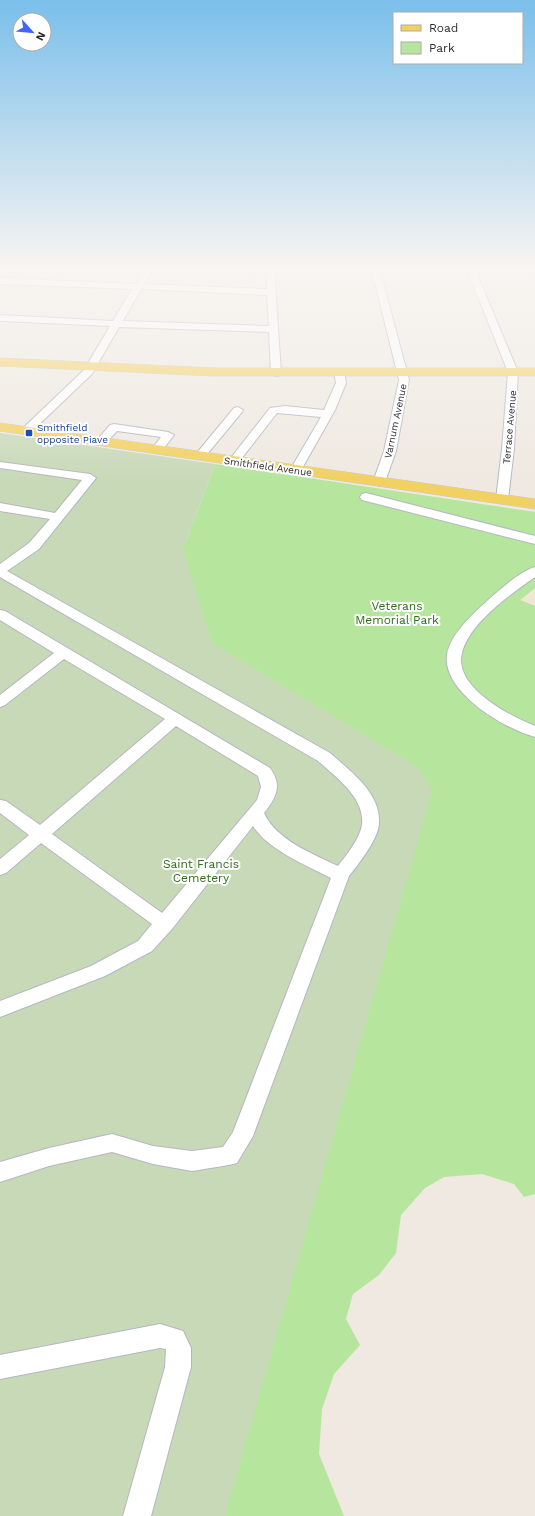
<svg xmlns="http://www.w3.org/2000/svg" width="535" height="1516" font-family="'Work Sans',sans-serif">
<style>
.education{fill:#f0e6d1}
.green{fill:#b6e59e}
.cemetery{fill:#c8d9b8}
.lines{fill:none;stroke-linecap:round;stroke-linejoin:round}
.minor-casing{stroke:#b4b7c1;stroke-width:2}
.major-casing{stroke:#c9c9c9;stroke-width:1}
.minor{fill:#fff;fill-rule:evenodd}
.major{fill:#f2d163;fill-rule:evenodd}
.transit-dot{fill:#1a4fb4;stroke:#fff;stroke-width:1.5}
.labels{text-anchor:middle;stroke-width:4;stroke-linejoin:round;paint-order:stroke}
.far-street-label{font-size:10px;fill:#2e2e2e;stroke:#fff}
.far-transit-label{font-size:10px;fill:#164399;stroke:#fff;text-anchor:start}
.park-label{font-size:12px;fill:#2c6e1b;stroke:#fff}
</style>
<rect width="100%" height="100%" fill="#efe9e1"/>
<!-- education -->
<path class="education" d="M535,588V606L519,600Z"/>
<!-- green -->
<path class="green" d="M215,464L535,512V588L520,600L535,606V1194L524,1197L514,1184L482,1174L444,1177L425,1188L401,1215L396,1253L379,1275L353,1294L346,1319L360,1345L334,1374L322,1409L319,1454L344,1516H154L170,663L169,553L186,541Z"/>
<!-- cemetery -->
<path class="cemetery" d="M0,433L215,464L183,549L212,643L419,768L432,792L225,1516H0Z"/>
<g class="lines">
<!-- minor casing -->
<g class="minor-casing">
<path id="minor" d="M146,267H154L144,284L267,289L266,267H274L281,373L280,375L276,376L271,373L269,332L119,327L92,374L30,433H22L20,431L22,429L84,370L110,326L0,321V315L113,321L132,289L0,284V278L136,284ZM141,289L267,295L269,326L123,321Z
M371,267H379L409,380L396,451L385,482L379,486L373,482L384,451L399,380Z
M466,267H474L518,372L514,449L508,499L502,503L496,499L502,449L508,372Z
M339,369L344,372L346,383L335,410L300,472L296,474L290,470L321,417L277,413L238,463H230L228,461L230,459L270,408L285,406L324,410L336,383L334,372Z
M238,407L243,410L242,412L204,458H196L194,456L196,454L234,408Z
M114,424L168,432L174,435L161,452L157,453L151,450L161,437L117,431L105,444H97L95,442L97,440L110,425Z
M0,462L90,474L96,478L39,549L7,571L330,753C350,771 381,793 379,823C379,838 358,865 349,876L253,1136L237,1163L229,1165L192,1171L153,1164L112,1152L49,1166L0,1182V1162L49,1148L112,1134L153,1146L192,1151L223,1147L233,1132L331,878C307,866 267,849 253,826L172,929L152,951L105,976L0,1017V1001L91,966L138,941L152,924L41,843L6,873L0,875V859L29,835L0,813V800L6,801L40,825L165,719L64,659L5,705L0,707V695L54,653L0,620V610L5,611L270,768C283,786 276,798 264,813C276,840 313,854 338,866C346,856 361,837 362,824C365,798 335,776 318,761L0,577V564L29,543L50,519L0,511V503L55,513L82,480L0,468ZM176,726L258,776L261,787L257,800L162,913L52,834Z
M366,493L535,536V544L362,500L360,497L362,494Z
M535,567V577C511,594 469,623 462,653C453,687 510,716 535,726V737C505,729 442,692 447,655C450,634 473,614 488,600C500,590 520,571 535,567Z
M160,1324L183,1331L191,1348V1367L151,1516H123L165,1367L166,1349L160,1348L0,1379V1355Z"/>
</g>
<!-- major casing -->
<g class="major-casing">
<path id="major" d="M0,358L214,368H535V376H214L0,366Z
M0,423L535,499V509L0,431Z"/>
</g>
<!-- minor -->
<use href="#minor" class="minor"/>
<!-- major -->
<use href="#major" class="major"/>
</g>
<!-- sky -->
<linearGradient id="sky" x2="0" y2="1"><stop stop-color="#7abfeb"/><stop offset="0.56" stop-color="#f8f5f2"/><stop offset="1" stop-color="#f8f5f2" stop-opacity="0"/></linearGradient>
<rect width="535" height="479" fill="url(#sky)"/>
<!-- markers -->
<rect class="transit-dot" x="25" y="429" width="8" height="8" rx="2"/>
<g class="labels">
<!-- far-street labels -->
<g class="far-street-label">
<text transform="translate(395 421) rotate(-78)" y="4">Varnum Avenue</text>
<text transform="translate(509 427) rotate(-85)" y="4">Terrace Avenue</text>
<text transform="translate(268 466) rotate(8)" y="4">Smithfield Avenue</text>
</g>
<!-- far-transit labels -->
<g class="far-transit-label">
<text x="37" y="431">Smithfield<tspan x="37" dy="12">opposite Piave</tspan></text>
</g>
<!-- park labels -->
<g class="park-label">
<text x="397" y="610">Veterans<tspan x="397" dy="14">Memorial Park</tspan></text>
<text x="201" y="868">Saint Francis<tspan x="201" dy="14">Cemetery</tspan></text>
</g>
</g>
<!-- legend -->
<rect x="393" y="12" width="130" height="52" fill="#ffffff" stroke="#ababab"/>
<rect x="401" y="25" width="20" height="6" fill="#f2d163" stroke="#ababab"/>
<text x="429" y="32" font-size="12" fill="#2e2e2e">Road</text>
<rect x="401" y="42" width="20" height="12" fill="#b6e59e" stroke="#ababab"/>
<text x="429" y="52" font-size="12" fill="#2e2e2e">Park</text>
<!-- north arrow -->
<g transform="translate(32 32) rotate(117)"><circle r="19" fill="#ffffff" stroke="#ababab"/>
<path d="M0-3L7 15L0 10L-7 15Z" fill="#4264fb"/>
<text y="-6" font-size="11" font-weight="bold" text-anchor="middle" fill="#2e2e2e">N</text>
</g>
</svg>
